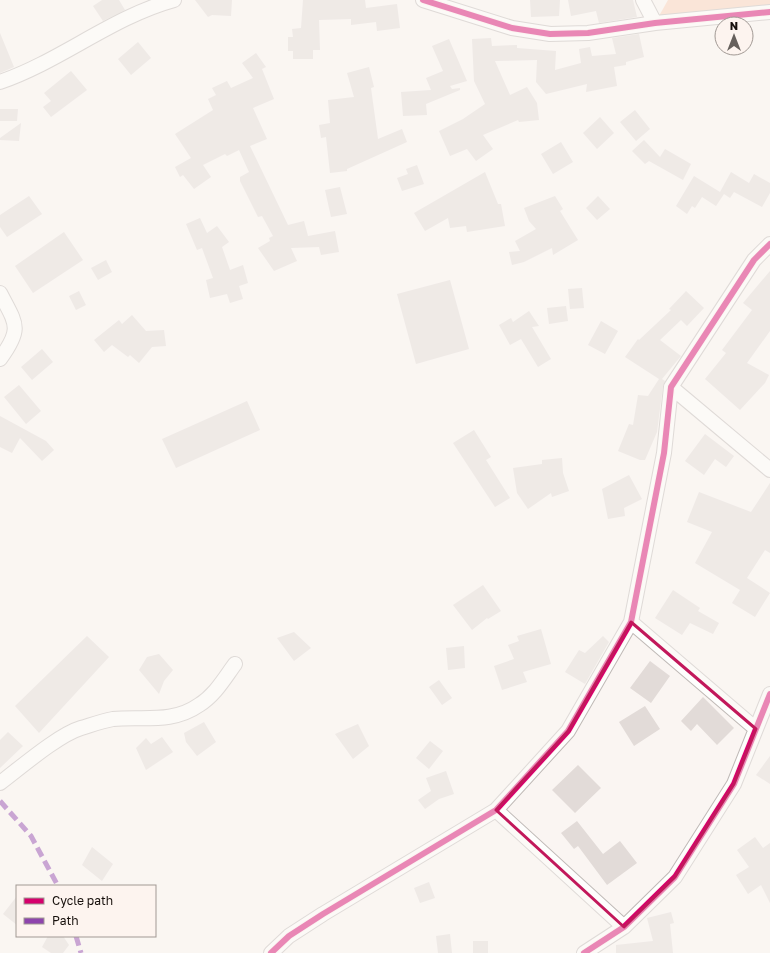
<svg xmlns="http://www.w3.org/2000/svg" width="770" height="953" font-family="'Golos Text',sans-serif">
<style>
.green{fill:#fad1b9}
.building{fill:#e2dbd8}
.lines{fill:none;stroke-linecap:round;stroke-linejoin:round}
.street-casing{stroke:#bfb9b6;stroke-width:16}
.street{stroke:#fefefd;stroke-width:14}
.quiet{stroke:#8e44ad;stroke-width:5;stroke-dasharray:10 5;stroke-linecap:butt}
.cycleway-casing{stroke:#fdf4ef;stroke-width:8}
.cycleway{stroke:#d6006c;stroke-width:6}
.marked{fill:none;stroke:#c2185b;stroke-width:3;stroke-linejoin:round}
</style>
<rect width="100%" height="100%" fill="#faf5f2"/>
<!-- green -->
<path class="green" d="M668,0H770V11L655,23Z"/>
<!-- building -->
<path class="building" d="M102,0H119L125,10L103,21L93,6Z
M195,0H232L231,16L212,15L208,17Z
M303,0H365L366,8L397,4L400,28L377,31L376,22L351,25V19L319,20L320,50H313V59H293V51H288V37H293L292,29L301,28Z
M530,0H560L559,16L531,17Z
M568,0H633L637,17L599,23L596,11L571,16Z
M0,33L14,67L0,73Z
M639,34L644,57L626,62V65L614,67L617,86L586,92L587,84L546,94L536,82L537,60L495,61L510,95L527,87L537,103L539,120L519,122L518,120L483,135L493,149L476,161L467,149L450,156L439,131L463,119L485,104L474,81L472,39L491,38L492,46L517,45V48L556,51L555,70L581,63L579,49L590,47L592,56L616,54L612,38Z
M449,39L467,81L450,86L452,89L460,88V90L426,104L427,115L403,116L401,92L431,90L426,78L443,71L432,46Z
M138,42L151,58L131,75L118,59Z
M256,53L266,67L262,69L274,99L253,108L267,139L250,146L288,225L304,221L308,236L335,231L339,252L321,255L319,247L291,248L297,261L274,271L258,248L270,241L269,238L273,236L262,216L258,217L240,181V177L249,172L239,150L227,156L225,154L203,165L211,177L194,189L183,175L180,177L175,167L191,158L175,134L213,110L208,99L216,95L212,88L227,81L231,88L253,78L242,63Z
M369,67L374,87L371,88L378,139L402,129L407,142L347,169V171L330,173L326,137L321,138L319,125L330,123L328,100L354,97L347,73Z
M71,71L87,90L51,117L43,107L51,101L44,93Z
M0,109H18L17,121H0Z
M635,110L650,129L636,141L620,122Z
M600,117L614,133L597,149L583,133Z
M21,123L19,141L0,140V138Z
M644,140L660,157L665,149L691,164L683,180L649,161L645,164L632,151Z
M561,142L573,162L553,174L541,154Z
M417,165L424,184L402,191L397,178L408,174L406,169Z
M485,172L498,204H501L505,226L467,232L466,226L450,228L448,218L425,231L414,213Z
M731,172L749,183L754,174L770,183V193L762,207L734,192L730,198L724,194L716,206L702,197L695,208L692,206L687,214L676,206L694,176L720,192Z
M340,187L347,214L331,217L325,190Z
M29,196L42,214L7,237L0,227V215Z
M555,196L563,209L560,211L578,240L553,255L552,248L524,262L512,265L509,252L520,251L515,241L536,229L529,221L524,208Z
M598,196L610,209L597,220L586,208Z
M200,218L207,233L217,226L229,242L222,247L230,270L243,265L248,283L239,286L243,299L230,303L227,294L210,298L206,280L213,278L202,248L197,250L186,224Z
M64,232L83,260L33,293L15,266Z
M106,260L112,272L98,280L91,268Z
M770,271V331L747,363L769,375L765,383L740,410L705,379L726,353L722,350L752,310L743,303Z
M450,280L469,349L416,364L397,294Z
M582,288L584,308L570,309L568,289Z
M79,291L86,305L76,310L69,296Z
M686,291L704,308L687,326L681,320L660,340L681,356L662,379L665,381L663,386L657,432L645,460H640L618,451L629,424L633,425L638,395L648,396L659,379L625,357L638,339L639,340L671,310L669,309Z
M566,306L568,321L549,324L547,308Z
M529,311L539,326L532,327L551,359L538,367L521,339L510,345L499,325L511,318L513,322Z
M132,315L146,331L164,330L166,346L152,347L139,363L130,355L128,357L112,345L104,352L94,340L119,320L122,324Z
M601,321L618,331L605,354L588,345Z
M42,349L53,362L32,380L21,367Z
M19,385L41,411L26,424L4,397Z
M247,401L260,430L176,468L162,439Z
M0,416L46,441L54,450L42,461L20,438L12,453L0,447Z
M474,430L491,457L486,460L510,498L495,507L453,443Z
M705,434L734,456L726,467L715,459L704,475L685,461Z
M562,458L563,473L569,491L552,497L551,493L528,509L517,493L513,468L542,464V460Z
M629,475L642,499L624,508L625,516L608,519L602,489Z
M770,483V553L765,550L747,578L770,593L755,617L732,603L740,590L695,563L712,532L687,522L699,492L751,512Z
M483,585L501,611L488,619L487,618L472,630L453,605Z
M673,590L700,608L698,611L719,623L713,634L690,623L682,635L655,618Z
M541,629L551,664L523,672L527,682L502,690L494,666L514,659L508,645L519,641L517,636Z
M294,632L311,648L294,661L277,638Z
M87,636L109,657L39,733L15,706Z
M603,636L609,642L585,684L565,672L579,650L585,653Z
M464,646L465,668L448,670L446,648Z
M159,654L173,670L164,681L159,694L139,670L147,657Z
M650,661L670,676L651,703L630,688Z
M439,680L452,698L442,705L429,687Z
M703,697L734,728L717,745L697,724L691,731L681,721Z
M645,706L660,729L634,746L619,722Z
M204,722L216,742L197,756L186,742L184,733Z
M358,724L369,746L353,759L335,734Z
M8,732L23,746L0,768V740Z
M162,737L173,752L146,770L136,748L146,738L151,744Z
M430,741L443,751L429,769L416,758Z
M770,756V784L756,775Z
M578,765L601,788L575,813L552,790Z
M446,771L454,794L439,799L425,809L418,800L431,791L426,778Z
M577,821L603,854L620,841L637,863L607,885L578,846L574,849L561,833Z
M755,837L763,848L770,843V903L761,885L748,894L736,875L749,867L737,850Z
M92,847L113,864L102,881L82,865Z
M429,882L435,898L420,903L414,888Z
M17,896V925L3,914Z
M671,912L674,923L670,924L673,953H616V945L653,941L647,918Z
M450,934L452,953H438L436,936Z
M48,936H63L69,945L63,953H51L42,947Z
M473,941H488V953H473Z"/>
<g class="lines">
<!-- street casing -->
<g class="street-casing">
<path id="street" d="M423,0L512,28L550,34L588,33L655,23L770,12
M643,0L655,23
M0,82C61,61 112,17 174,0
M0,293C16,324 23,328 0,359
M671,387L770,470
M631,622L756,729
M0,783C20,768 58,735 81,728C91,725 102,721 113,719C142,716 172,724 199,705C215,695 224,679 235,664
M496,810L624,927
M271,953L289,936L323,914L496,810L568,731L631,622L664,453L671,387L754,260L770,244
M584,953L624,927L675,877L734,784L770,694"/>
</g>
<!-- street -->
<use href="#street" class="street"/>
<!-- quiet -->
<path class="quiet" d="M0,801L31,836L58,886
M76,936L81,953"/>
<!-- cycleway casing -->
<g class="cycleway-casing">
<path id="cycleway" d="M423,0L512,28L550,34L588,33L655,23L770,12
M271,953L289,936L323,914L496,810L568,731L631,622L664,453L671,387L754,260L770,244
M584,953L624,927L675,877L734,784L770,694"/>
</g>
<!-- cycleway -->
<use href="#cycleway" class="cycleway"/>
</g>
<!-- marked area -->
<path d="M0 0H770V953H0ZM631,622L756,729L734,784L675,877L624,927L496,810L568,731Z" fill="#faf5f2" fill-opacity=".55" fill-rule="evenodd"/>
<path class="marked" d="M631,622L756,729L734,784L675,877L624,927L496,810L568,731Z"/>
<!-- legend -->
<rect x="16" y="885" width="140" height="52" fill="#fdf4ef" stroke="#a19994"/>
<rect x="24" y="898" width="20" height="6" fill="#d6006c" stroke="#a19994"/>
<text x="52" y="905" font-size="12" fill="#17100c">Cycle path</text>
<rect x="24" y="918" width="20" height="6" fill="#8e44ad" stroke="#a19994"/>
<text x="52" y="925" font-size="12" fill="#17100c">Path</text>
<!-- north arrow -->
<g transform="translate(734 36)"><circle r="19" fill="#fdf4ef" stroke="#a19994"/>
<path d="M0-3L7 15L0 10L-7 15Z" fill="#66605c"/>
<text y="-6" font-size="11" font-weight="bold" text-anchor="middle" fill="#17100c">N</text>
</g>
</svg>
